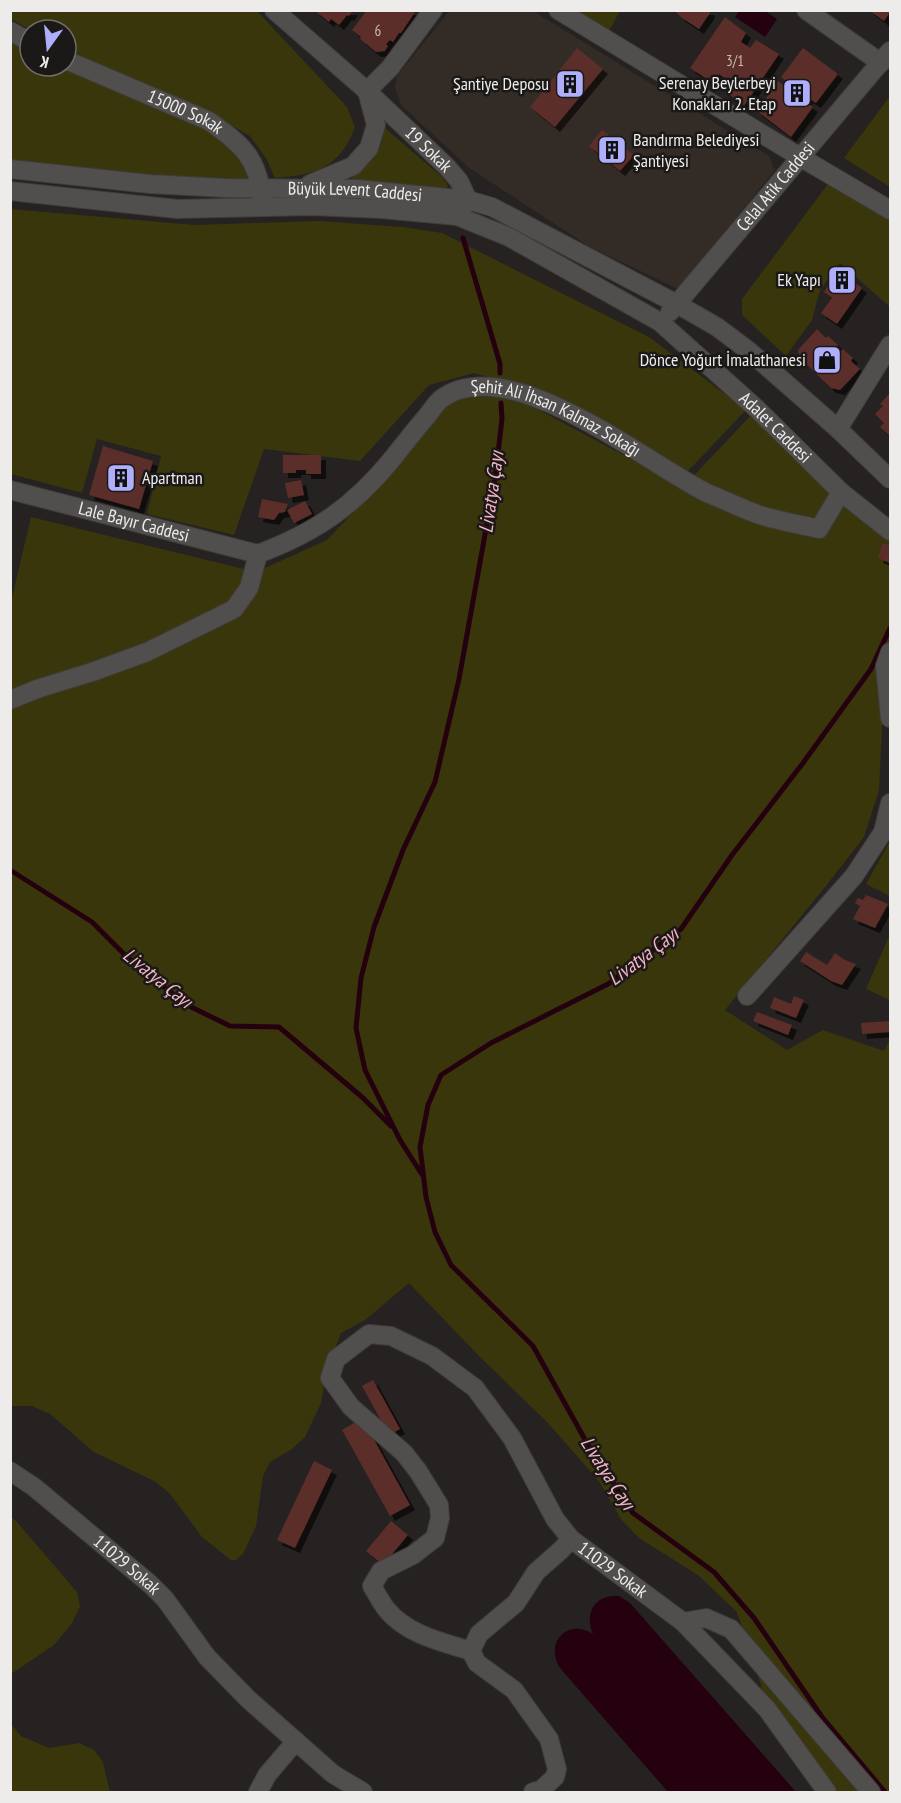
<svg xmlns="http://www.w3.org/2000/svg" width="901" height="1803" font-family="'PT Sans Narrow',sans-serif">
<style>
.built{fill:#332b26}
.green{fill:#3a360c}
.water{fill:#25000e}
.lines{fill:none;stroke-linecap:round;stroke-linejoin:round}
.stream{stroke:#25000e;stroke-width:5}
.building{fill:#5c2d29;filter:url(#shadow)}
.minor-casing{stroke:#3f3d3c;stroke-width:20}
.minor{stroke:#514f4d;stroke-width:18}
.labels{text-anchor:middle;stroke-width:5;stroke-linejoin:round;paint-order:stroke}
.number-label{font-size:15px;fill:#c9bcba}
.poi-label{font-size:18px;fill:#edeceb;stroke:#1b1918;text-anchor:end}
.street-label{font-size:18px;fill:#edeceb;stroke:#1b1918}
.water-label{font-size:20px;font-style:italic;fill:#f6b4c6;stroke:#1b1918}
</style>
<defs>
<filter id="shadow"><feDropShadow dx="5" dy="5" stdDeviation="0" flood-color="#0009"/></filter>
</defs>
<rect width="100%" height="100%" fill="#252221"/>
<!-- built -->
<path class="built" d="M449,11H533L769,156L775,170L678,289L590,247L469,168L401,105L395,87L397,76Z"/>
<!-- green -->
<path class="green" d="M10,11H257L347,107L355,127C352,134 349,142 344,149C328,172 302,176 275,178L266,158L250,136L213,115L110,70L66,48V30H31L11,19Z
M575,11H620L609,31Z
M10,39L30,49V66H64L195,123L230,144L246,162L250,180L228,182L11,160Z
M890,96V187L844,158Z
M385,128L442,177L448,186L445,193L348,181C370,163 380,157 385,128Z
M831,180L890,220V307L840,263L820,290L812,320L786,356L742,315V299Z
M10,209L195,225L320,221L402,227L442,233L649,337L746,410L687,472L544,393L474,373L429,385L360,461L264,449L234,535L147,514L161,456L97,439L82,493L11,474Z
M467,394L511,395L683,487L757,409L890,531V652L885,666L879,790L864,837L829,882L725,1010L787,1050L823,1030L884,1051L890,1039V1792H838L814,1760L760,1702L761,1685L737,1612L698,1575L639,1538L621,1519L599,1481L547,1422L479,1356L409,1283L365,1320L341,1333L327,1369L321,1403L305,1437L292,1449L270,1462L263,1476L256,1526L243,1554L236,1560H231L202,1537L170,1494L156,1482L94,1452L50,1414L32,1406H11L10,606L31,517L256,572L327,540L378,486L444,403Z
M890,841V896L866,884Z
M890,934V1000L866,989Z
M11,1517L16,1521L77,1592L80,1606L72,1623L54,1645L11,1674Z
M10,1723L21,1736L49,1748L79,1743L94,1750L103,1762L110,1792H11Z"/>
<!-- water -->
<path class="water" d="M740,10L765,11L777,19L765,37L735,17Z
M612,1596H619L630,1603L796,1792H668L560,1668C544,1642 568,1618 593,1634C585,1616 592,1598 612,1596Z"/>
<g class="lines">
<!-- stream -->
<path class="stream" d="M463,238L500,364V373
M10,870L92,922L128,958L185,1004L230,1026L279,1027L362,1097L391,1126
M423,1176L400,1140L365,1070L356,1028L361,978L374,927L403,850L435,782L459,679L495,479L502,419L501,403
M885,1792L822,1717L754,1618L714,1572L633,1513L588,1445L533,1346L451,1265L435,1232L426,1197L420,1147L428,1105L441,1075L491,1043L608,984L681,929L732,855L803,763L871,669L890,628"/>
</g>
<!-- building -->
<path class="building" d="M314,10H353L349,16L347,15L339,25L331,19L329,22Z
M367,10H413L415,12L401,33H399L393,42L390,40L386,44L388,46L385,51L376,52L360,39L361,37L352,30Z
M678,10H709L710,13L699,29L682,18L676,12Z
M869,10H890V12L884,21Z
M725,17L746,33L741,42L750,48L756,40L779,54L744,106L722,89L728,81L719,74L713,83L690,68Z
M577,48L603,69L555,127L530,107Z
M803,48L838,74L816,103L808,98L805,102L813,107L791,137L757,111L778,81L787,88L790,84L781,77Z
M602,130L634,155L620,171L589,146Z
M838,271L862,288L837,324L821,313L832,298L824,292Z
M817,329L826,338L828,336L838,345L836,349L840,352L843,349L853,358L851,361L860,369L840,390L831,388L799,357L798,350Z
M889,394L890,396V436L880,427L884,423L875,414L883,406L880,404Z
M103,446L153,461L139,509L89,495Z
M283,455H321V474H306V470H296V473H283Z
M301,480L304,495L288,498L285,483Z
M262,499L288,504L285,512L279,513L274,520L258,517Z
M305,501L312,514L294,523L287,510Z
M883,543L890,546V563L878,558Z
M866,895L888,904L875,928L853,919L860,906L855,903L858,898L863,900Z
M806,952L827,965L835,953L845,960L856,964L842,985L831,981L800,961Z
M794,996L804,1000L796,1018L770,1008L774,997L791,1004Z
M757,1012L792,1025L788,1035L753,1021Z
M890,1021V1032L862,1034L861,1023Z
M373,1380L400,1429L389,1435L362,1386Z
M362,1418L410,1505L390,1516L342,1430Z
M314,1461L332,1470L295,1548L277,1540Z
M391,1521L408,1535L383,1565L366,1551Z"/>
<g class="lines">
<!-- minor casing -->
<g class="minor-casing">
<g id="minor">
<path id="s1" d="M274,10L367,91L447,167L459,181L468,200L463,207"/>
<path d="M558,10L800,157L890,210"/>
<path d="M806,10L881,63"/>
<path d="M10,31L30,42"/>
<path id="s2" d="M66,60L209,121C241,144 258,157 262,199"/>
<path d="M367,91L390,68L433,10"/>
<path id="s3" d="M10,169L150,184L225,188L357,189L468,200L492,207L677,304L717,327L749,351L838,429L890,479"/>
<path d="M310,184L353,166L369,148L376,125L367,91"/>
<path id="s4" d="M10,191L177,209L313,206L382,209L457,216L509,237L660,322L757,409L841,492L890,531"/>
<path id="s5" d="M670,312L890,51"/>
<path d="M838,429L890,345"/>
<path id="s6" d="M10,490L258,554"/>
<path id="s7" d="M258,554C316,532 353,507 393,458C404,444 415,430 427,416C431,411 436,403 441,399C508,349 646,463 707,493C724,500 741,508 757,514C777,521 799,524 819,529L841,492"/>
<path d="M890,652L885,666L890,718"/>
<path d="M10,700L37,689L92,672L147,652L234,609L249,588L258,554"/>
<path d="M747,996L854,876L883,832L890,803"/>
<path id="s8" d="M10,1471L34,1487L150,1584L165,1599L207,1657L248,1699L333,1774L363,1792"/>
<path d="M683,1622L767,1709L827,1792"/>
<path d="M471,1651C442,1642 408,1635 387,1610C381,1603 377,1594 372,1586L381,1571L413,1555L435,1538L440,1518L439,1505L418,1471L404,1453L351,1407L330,1378L336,1359L369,1334L391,1336L432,1356L475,1388L512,1438L555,1519L571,1539"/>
<path d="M258,1792L267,1775L296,1741"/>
<path id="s9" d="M533,1792L541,1790L555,1777L557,1769L549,1739L514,1690L477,1663L471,1651L479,1634L516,1603L536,1572L561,1550L571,1539L683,1622L706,1618L731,1629L871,1792"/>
</g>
</g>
<!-- minor -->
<use href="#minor" class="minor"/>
</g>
<!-- icons -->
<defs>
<g id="building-square" transform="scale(1.5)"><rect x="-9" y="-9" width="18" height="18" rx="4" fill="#afaefa" stroke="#1b1918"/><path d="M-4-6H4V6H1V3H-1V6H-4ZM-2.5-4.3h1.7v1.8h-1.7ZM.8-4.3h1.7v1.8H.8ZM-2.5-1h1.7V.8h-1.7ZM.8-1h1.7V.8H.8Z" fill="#111"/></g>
<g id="shop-square" transform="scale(1.5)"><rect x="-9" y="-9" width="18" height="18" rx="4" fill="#afaefa" stroke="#1b1918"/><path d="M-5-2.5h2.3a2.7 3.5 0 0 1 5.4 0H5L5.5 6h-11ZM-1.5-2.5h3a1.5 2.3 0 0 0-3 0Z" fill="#111"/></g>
</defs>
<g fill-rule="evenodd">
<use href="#building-square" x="570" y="84"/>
<use href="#building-square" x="797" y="93"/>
<use href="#building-square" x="612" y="150"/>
<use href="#building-square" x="842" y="280"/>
<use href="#shop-square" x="827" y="360"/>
<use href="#building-square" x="121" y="478"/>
</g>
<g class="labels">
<!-- number labels -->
<g class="number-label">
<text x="378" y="36">6</text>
<text x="735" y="66">3/1</text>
</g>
<!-- poi labels -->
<g class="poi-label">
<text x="776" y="89">Serenay Beylerbeyi<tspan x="776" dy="21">Konakları 2. Etap</tspan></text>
<text x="549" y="90">Şantiye Deposu</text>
<text x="633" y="146" text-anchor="start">Bandırma Belediyesi<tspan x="633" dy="21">Şantiyesi</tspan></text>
<text x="821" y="286">Ek Yapı</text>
<text x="806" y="366">Dönce Yoğurt İmalathanesi</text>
<text x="142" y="484" text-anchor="start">Apartman</text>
</g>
<!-- street labels -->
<g class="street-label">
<text dy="6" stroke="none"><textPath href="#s2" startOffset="130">15000 Sokak</textPath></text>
<text dy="6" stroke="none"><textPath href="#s1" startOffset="208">19 Sokak</textPath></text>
<text dy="6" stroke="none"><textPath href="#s5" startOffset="164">Celal Atik Caddesi</textPath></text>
<text dy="6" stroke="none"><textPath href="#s3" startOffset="346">Büyük Levent Caddesi</textPath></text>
<text dy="6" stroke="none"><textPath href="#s7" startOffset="368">Şehit Ali İhsan Kalmaz Sokağı</textPath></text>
<text dy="6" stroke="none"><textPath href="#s4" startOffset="834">Adalet Caddesi</textPath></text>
<text dy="6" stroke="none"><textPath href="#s6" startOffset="128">Lale Bayır Caddesi</textPath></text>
<text dy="6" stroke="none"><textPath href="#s8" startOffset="150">11029 Sokak</textPath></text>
<text dy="6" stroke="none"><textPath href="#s9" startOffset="390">11029 Sokak</textPath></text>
</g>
<!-- water labels -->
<g class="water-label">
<text transform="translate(491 492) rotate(-82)" y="7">Livatya Çayı</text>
<text transform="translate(643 956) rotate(-37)" y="7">Livatya Çayı</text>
<text transform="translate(158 978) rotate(39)" y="7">Livatya Çayı</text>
<text transform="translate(608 1473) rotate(57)" y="7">Livatya Çayı</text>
</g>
</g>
<!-- border -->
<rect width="901" height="1803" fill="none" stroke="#edeceb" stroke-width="24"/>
<!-- north arrow -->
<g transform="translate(48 48) rotate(195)"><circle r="28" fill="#1b1918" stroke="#6f6d6c" stroke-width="1.5"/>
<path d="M0-4.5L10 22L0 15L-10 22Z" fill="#afaefa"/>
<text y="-9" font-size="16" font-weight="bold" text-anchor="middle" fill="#edeceb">K</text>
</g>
</svg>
